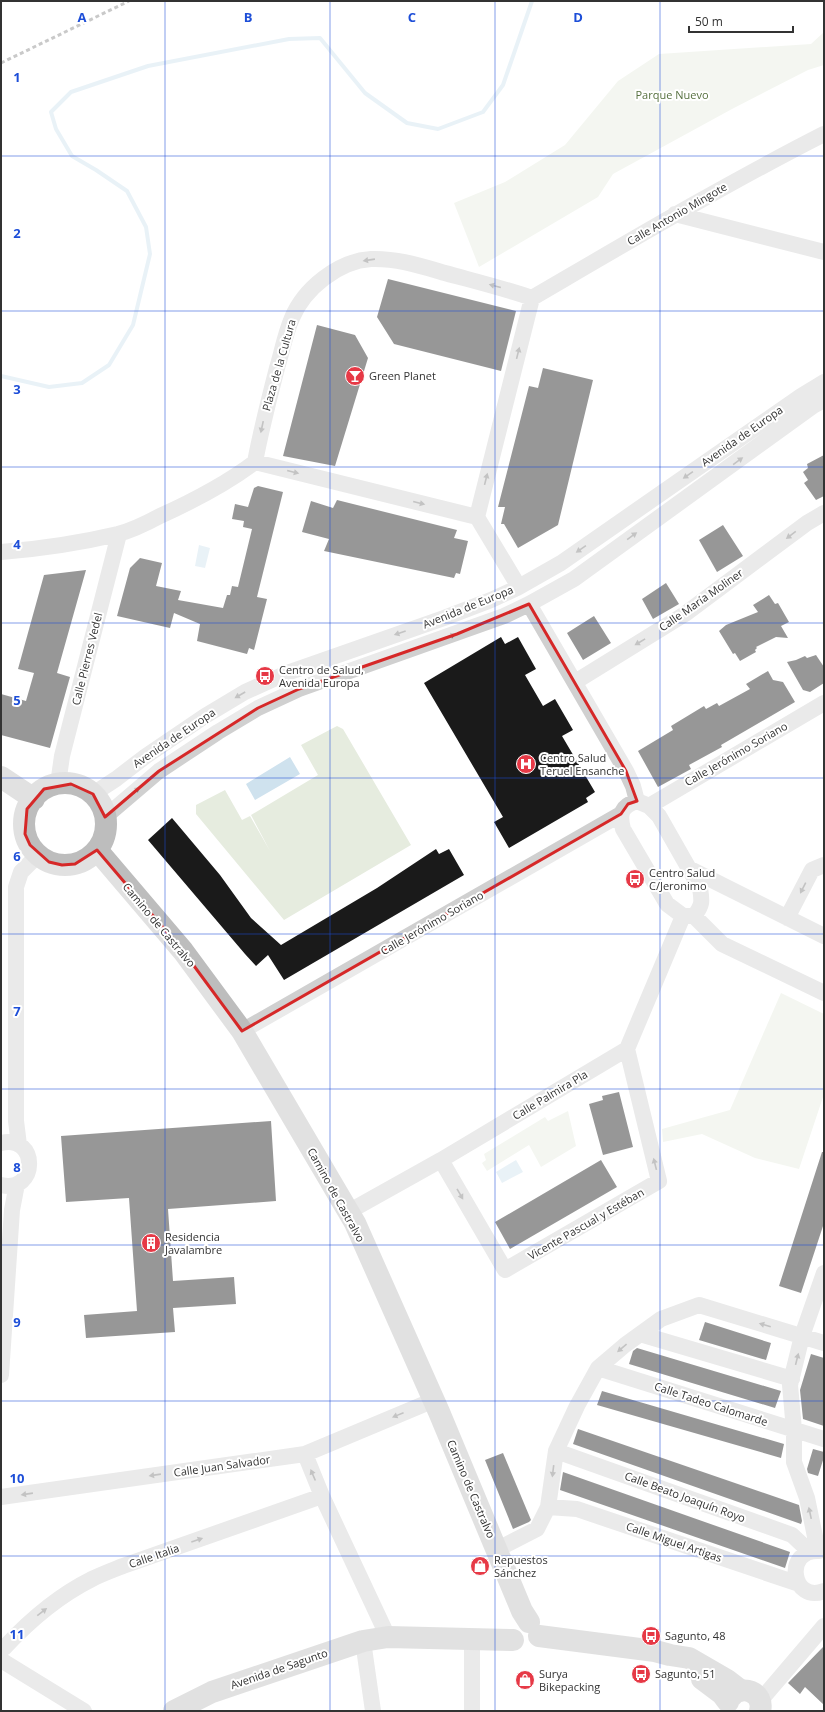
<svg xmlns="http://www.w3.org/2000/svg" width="825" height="1712" font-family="'Open Sans',sans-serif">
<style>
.green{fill:#e6ecdf}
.water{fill:#cfe2ee}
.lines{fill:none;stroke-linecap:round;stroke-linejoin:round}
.stream{stroke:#cfe2ee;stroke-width:4}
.building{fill:#1a1a1a}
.street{stroke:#d0d0d0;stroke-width:16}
.secondary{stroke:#bdbdbd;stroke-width:22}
.rail{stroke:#888;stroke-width:3;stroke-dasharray:4 3;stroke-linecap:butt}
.oneway{fill:#7a7a7a}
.marked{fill:none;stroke:#d62828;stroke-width:3;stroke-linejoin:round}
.grid{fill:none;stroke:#1d4ed8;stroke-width:1;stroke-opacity:0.55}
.labels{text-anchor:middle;stroke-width:4;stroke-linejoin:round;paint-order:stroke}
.park-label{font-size:11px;fill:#56703f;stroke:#fff}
.street-label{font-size:11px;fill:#333;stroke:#fff}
.poi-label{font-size:11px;fill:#333;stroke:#fff;text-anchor:start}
.grid-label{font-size:13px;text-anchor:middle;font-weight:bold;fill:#1d4ed8;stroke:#fff;stroke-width:4;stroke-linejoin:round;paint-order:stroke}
</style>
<rect width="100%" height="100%" fill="#fff"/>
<!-- green -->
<path class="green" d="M824,32V65L808,70L732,109L613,174L598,197L479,267L454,203L505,182L565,145L618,81L659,54L811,44Z
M337,726L343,729L411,845L284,920L196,814V805L225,790L242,820L250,816L270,851L251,815L318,775L301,745Z
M781,993L824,1014V1094L799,1169L755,1158L702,1134L663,1142L662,1129L730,1110Z
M568,1111L576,1146L541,1167L529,1145L487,1171L482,1163L486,1160L484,1154L545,1117L548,1121Z"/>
<!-- water -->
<path class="water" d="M199,545L210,548L205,568L195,566Z
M290,757L300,774L255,800L246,784Z
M516,1160L523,1172L502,1183L496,1172Z"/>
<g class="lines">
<!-- stream -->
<path class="stream" d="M1,376L49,387L82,383L109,365L133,325L150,254L146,227L127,191L96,170L72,156L56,129L51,112L71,92L148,66L289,39L320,38L365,93L407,123L438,129L483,112L503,85L532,1"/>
</g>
<!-- building -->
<path class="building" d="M388,279L516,311L501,371L394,344L377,317Z
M317,325L355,335L368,358L335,466L283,456Z
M543,368L593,380L558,525L518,548L504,524H501L505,507H498L529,386L538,388Z
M824,455V496L816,500L804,483L808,480L803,472L808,468L807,464Z
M258,486L283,492L257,597L267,599L254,650L249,648L247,654L197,641L200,624L174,613L170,628L117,616L130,568L140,558L162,563L156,586L181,591L178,600L223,608L227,595H230L232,586L238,587L252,529L243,527L244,521L232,519L235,504L248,507L254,488Z
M337,500L457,530L454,538L468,541L460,574L456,573L454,578L324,551L329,539L302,532L311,501L333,508Z
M723,525L743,556L717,572L699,540Z
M86,570L57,673L70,677L50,748L1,735V694L26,701L34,673L18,669L44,575Z
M666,583L679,604L653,619L642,599Z
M769,595L775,604L778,603L789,622L781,626L788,638L776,637L756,647L757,648L755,650L756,652L740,661L735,653L733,654L719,631L726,625L758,612L753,605Z
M594,616L611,643L583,660L567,633Z
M501,637L505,644L518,637L536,669L525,675L543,706L555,699L573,730L562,736L595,792L586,798L588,802L509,848L494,822L503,817L424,683Z
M816,655L824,667V683L810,692L803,690L787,662L796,660L805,656L807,658Z
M768,671L773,680L783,682L795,702L721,745L722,747L689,765L691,769L658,787L638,751L673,730L671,726L704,706L706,709L717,703L719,706L750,689L746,684Z
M172,818L220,875L251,918L281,945L377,888L436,849L439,854L449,849L464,875L284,980L268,955L256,966L245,954L148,840Z
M619,1092L633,1147L603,1155L589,1104L603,1100L602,1096Z
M271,1121L276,1201L168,1209L173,1281L234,1277L236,1304L173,1308L175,1332L86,1338L84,1315L137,1311L129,1198L66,1202L61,1136Z
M822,1152H824V1223L801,1293L779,1286Z
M601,1160L617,1187L510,1249L495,1222Z
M705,1322L771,1343L766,1360L699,1340Z
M637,1348L781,1391L775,1408L629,1364L633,1351Z
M811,1354L824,1358V1426L803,1419L800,1390Z
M602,1391L784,1444L781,1458L597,1405Z
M578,1429L799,1505L802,1521L801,1524L573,1444Z
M813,1449L824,1452V1457L818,1476L808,1473L807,1469Z
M503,1453L531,1520L529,1522L513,1529L485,1460Z
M563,1472L790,1552L785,1568L560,1490Z
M824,1646V1705L805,1687L800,1694L788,1683Z"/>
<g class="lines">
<!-- street -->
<path class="street" d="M675,214L824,252
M532,298C628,242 724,185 824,134
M255,462C261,430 269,399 277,368C282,352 285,334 292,318C304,289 338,261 371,259C396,258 421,266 445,273C474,281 503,288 532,298
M255,462L477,517L519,587
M477,517L532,298
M1,552C40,549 80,543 118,534C133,530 147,523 160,516C193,501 226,484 255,462
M529,604L626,771L633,786L637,801
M575,682L685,614L807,523L824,513
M58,784L62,756L119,534
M93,794L116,779L146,756L205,716L245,692L287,673L444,618L491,600L517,588L561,563L801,396L824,382
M637,801L649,806L659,816L700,888C702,901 703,905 694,916H683L667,904L623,829C619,814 621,806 637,801Z
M649,806L824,703
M105,817L159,771L218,732L258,708L299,689L504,616L529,604L574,579L813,406L824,400
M688,868L824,936
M694,916L722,944L824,993
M787,918L812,870L824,865
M242,1031L621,814
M1,1143C39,1134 38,1194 1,1185
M19,1145L16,1121V887L21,872L38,855
M441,1160L505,1270L659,1181L627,1049
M348,1212L441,1160L627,1049L683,916
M640,1334L792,1379
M598,1368L824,1439
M1,1375L12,1210L17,1184
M556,1451L792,1535L810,1552
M305,1454L322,1496L388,1637
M1,1497L305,1454L434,1400
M548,1507L577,1509L799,1584
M496,1550L537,1529L548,1507L556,1451L577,1406L598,1368L625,1345L661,1319L699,1305L824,1343
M818,1551L807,1498L794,1462V1430L790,1385L802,1336L824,1273
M819,1551C783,1549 792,1604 824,1591
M363,1641L373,1711
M4,1648C29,1621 58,1596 92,1579C102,1574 113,1570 123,1566L322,1496
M1,1660L84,1711
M760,1701L824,1626
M472,1711V1639"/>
<!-- secondary -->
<path class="secondary" d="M1,777L34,799
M24 824a41 41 0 1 1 82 0a41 41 0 1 1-82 0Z
M97,850L183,951L242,1031L355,1223L439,1412L522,1611L529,1622
M539,1636L655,1651L670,1655L689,1658L727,1680L740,1690
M702,1679L722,1694L728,1702
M730,1698C741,1683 765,1692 760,1711
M174,1711L212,1692L363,1641L388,1637L513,1640"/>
<!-- rail -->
<path class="rail" d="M1,63L129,1"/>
</g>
<!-- one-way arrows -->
<defs><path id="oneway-solid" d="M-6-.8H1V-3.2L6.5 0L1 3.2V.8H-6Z"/></defs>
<g class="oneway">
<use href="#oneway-solid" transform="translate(369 260) rotate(172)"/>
<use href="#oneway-solid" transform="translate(495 286) rotate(-165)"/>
<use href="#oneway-solid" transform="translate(518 353) rotate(-76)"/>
<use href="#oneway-solid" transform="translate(262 427) rotate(102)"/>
<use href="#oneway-solid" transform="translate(738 461) rotate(-36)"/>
<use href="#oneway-solid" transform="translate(293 472) rotate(14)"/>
<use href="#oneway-solid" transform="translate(688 475) rotate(145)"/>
<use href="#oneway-solid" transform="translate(486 479) rotate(-76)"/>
<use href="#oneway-solid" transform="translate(419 503) rotate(14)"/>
<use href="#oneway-solid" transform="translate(791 535) rotate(143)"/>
<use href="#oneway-solid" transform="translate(632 536) rotate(-36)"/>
<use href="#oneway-solid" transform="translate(581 549) rotate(145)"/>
<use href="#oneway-solid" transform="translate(400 633) rotate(161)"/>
<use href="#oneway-solid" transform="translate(450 636) rotate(-19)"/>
<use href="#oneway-solid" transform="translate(640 642) rotate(149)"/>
<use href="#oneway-solid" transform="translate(240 695) rotate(150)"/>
<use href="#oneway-solid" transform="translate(135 791) rotate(-39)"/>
<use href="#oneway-solid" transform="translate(803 888) rotate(117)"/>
<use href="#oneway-solid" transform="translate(655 1164) rotate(-104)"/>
<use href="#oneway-solid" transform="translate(460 1194) rotate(60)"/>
<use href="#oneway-solid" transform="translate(765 1325) rotate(-164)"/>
<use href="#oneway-solid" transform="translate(622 1348) rotate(140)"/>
<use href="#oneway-solid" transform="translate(797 1359) rotate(-76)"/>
<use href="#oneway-solid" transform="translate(398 1415) rotate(158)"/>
<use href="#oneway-solid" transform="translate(553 1471) rotate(97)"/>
<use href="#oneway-solid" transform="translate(155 1475) rotate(172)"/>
<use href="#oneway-solid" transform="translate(313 1475) rotate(-113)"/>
<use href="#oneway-solid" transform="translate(27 1494) rotate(172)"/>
<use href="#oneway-solid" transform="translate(810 1513) rotate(-102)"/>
<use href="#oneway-solid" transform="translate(197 1540) rotate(-19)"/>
<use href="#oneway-solid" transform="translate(42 1612) rotate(-38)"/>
</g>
<!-- marked area -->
<path d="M0 0H825V1712H0ZM529,604L626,771L637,801L628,804L621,814L242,1031L183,951L97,850L75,864L62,865L49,862L30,845L25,834L27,809L44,789L71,784L93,794L105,817L159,771L258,708L299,689L457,634Z" fill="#fff" fill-opacity=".55" fill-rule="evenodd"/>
<path class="marked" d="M529,604L626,771L637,801L628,804L621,814L242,1031L183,951L97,850L75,864L62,865L49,862L30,845L25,834L27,809L44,789L71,784L93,794L105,817L159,771L258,708L299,689L457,634Z"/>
<!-- grid -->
<path class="grid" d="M165,1V1711M330,1V1711M495,1V1711M660,1V1711M1,156H824M1,311H824M1,467H824M1,623H824M1,778H824M1,934H824M1,1089H824M1,1245H824M1,1401H824M1,1556H824"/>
<!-- icons -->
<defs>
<g id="bar-disc" transform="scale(1)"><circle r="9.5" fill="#e63946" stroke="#fff"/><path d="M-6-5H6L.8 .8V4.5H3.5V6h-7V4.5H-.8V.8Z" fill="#fff"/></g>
<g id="bus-disc" transform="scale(1)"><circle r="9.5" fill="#e63946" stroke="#fff"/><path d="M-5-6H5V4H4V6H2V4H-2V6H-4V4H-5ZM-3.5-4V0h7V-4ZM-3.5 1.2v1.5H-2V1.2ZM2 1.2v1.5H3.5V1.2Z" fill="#fff"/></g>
<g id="hospital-disc" transform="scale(1)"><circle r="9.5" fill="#e63946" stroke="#fff"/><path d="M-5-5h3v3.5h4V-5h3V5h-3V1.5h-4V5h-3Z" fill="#fff"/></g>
<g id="building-disc" transform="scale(1)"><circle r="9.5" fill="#e63946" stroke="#fff"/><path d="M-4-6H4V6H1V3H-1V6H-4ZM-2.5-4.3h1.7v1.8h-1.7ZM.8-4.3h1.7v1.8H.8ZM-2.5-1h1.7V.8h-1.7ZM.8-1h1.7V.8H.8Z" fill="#fff"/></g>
<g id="shop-disc" transform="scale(1)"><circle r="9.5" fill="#e63946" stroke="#fff"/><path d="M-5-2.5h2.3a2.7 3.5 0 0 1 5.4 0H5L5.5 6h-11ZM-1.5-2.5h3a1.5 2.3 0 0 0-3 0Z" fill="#fff"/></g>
</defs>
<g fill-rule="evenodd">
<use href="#bar-disc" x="355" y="376"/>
<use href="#bus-disc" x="265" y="676"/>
<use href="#hospital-disc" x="526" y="764"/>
<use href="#bus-disc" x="635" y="879"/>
<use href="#building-disc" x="151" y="1243"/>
<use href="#shop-disc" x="480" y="1566"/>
<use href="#bus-disc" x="651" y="1636"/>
<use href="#bus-disc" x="641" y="1674"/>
<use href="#shop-disc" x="525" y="1680"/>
</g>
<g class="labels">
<!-- park labels -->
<g class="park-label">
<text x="672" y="99">Parque Nuevo</text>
</g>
<!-- street labels -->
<g class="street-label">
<text transform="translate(677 214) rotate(-30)" y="4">Calle Antonio Mingote</text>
<text transform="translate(279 365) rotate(-74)" y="4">Plaza de la Cultura</text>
<text transform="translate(742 436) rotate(-35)" y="4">Avenida de Europa</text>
<text transform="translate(701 600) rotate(-35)" y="4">Calle María Moliner</text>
<text transform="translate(468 607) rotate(-22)" y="4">Avenida de Europa</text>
<text transform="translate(87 659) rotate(-76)" y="4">Calle Pierres Vedel</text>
<text transform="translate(174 738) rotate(-34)" y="4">Avenida de Europa</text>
<text transform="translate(736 754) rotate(-30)" y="4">Calle Jerónimo Soriano</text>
<text transform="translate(432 923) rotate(-30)" y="4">Calle Jerónimo Soriano</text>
<text transform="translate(159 925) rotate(50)" y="4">Camino de Castralvo</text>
<text transform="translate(550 1095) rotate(-31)" y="4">Calle Palmira Pla</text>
<text transform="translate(336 1195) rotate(61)" y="4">Camino de Castralvo</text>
<text transform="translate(586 1224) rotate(-30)" y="4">Vicente Pascual y Estéban</text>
<text transform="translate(711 1404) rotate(18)" y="4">Calle Tadeo Calomarde</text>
<text transform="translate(222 1466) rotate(-8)" y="4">Calle Juan Salvador</text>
<text transform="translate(471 1489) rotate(67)" y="4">Camino de Castralvo</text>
<text transform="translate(685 1497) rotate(20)" y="4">Calle Beato Joaquín Royo</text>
<text transform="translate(674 1542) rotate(19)" y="4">Calle Miguel Artigas</text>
<text transform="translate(154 1556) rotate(-19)" y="4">Calle Italia</text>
<text transform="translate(279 1669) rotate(-19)" y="4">Avenida de Sagunto</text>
</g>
<!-- poi labels -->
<g class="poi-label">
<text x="369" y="380">Green Planet</text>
<text x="279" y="674">Centro de Salud,<tspan x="279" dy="13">Avenida Europa</tspan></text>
<text x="540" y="762">Centro Salud<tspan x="540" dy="13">Teruel Ensanche</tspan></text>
<text x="649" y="877">Centro Salud<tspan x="649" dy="13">C/Jeronimo</tspan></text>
<text x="165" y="1241">Residencia<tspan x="165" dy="13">Javalambre</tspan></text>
<text x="494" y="1564">Repuestos<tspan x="494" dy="13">Sánchez</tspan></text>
<text x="665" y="1640">Sagunto, 48</text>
<text x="539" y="1678">Surya<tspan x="539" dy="13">Bikepacking</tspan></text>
<text x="655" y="1678">Sagunto, 51</text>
</g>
</g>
<g class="grid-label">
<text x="82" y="22">A</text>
<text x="248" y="22">B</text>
<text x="412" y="22">C</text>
<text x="578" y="22">D</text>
<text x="17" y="82">1</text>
<text x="17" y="238">2</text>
<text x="17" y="394">3</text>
<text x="17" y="549">4</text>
<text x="17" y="705">5</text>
<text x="17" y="861">6</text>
<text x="17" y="1016">7</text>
<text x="17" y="1172">8</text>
<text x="17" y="1327">9</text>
<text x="17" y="1483">10</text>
<text x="17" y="1639">11</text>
</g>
<!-- border -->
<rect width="825" height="1712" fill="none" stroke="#333333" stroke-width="4"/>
<!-- scale -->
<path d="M689 26v6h104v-6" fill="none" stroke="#333333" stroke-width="2"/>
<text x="695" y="26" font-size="12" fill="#333333" stroke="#ffffff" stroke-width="3" paint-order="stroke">50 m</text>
</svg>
